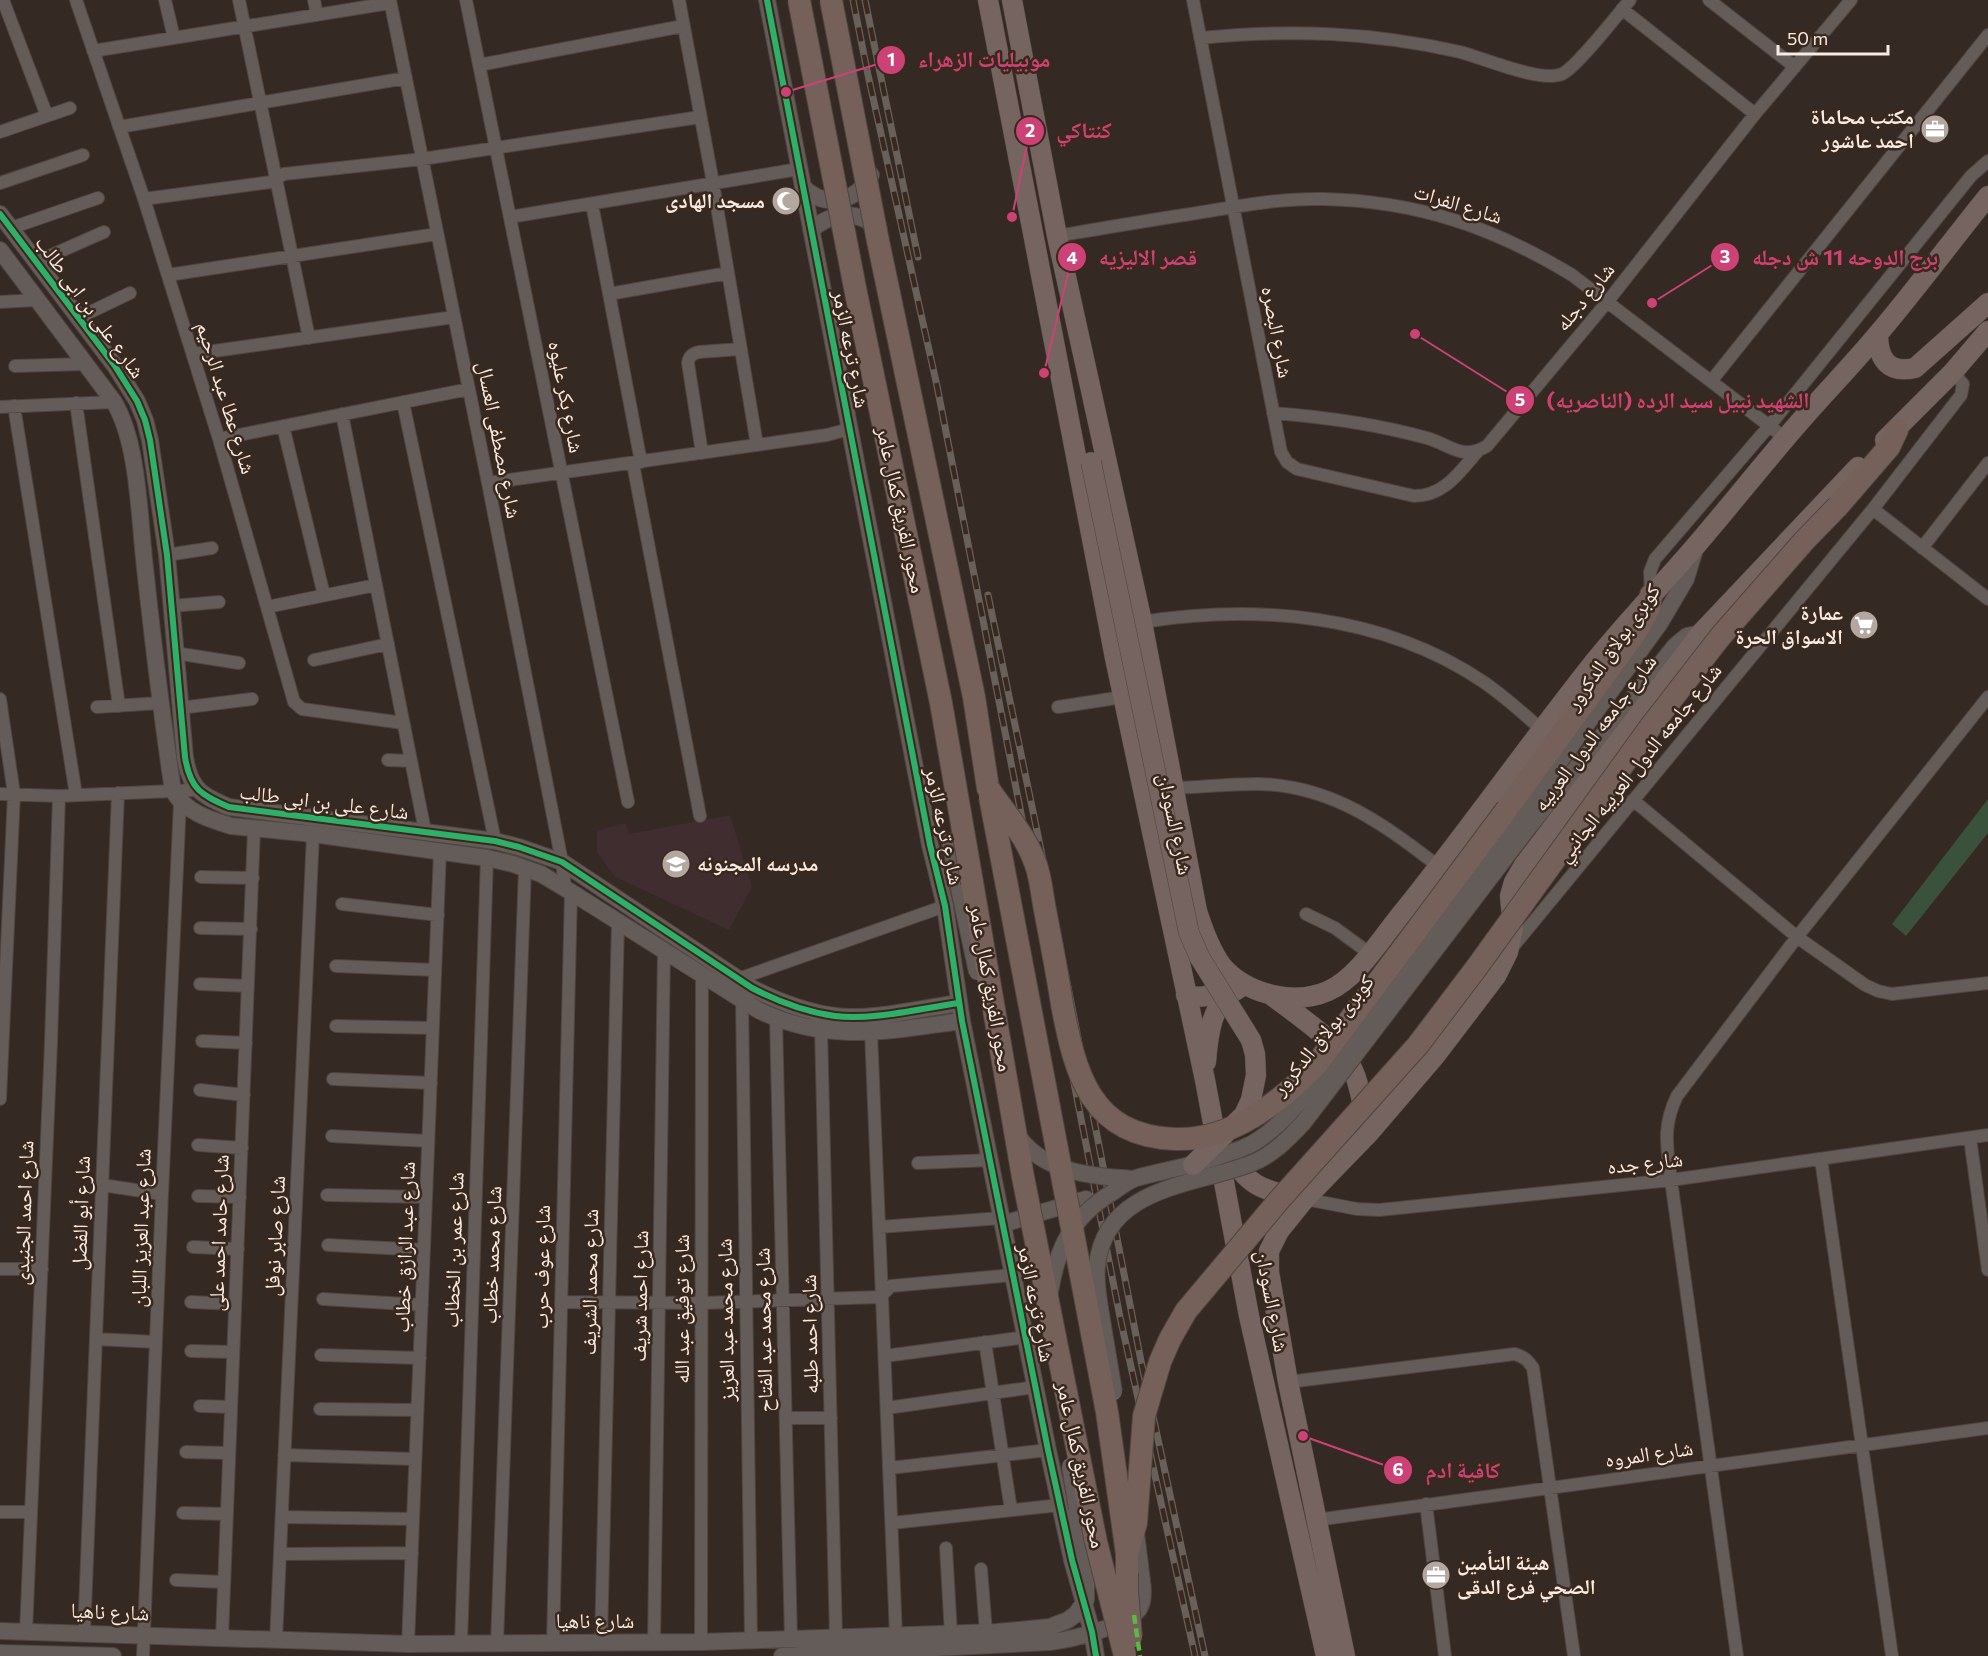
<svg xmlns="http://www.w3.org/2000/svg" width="1988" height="1656" font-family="Commissioner,'Noto Naskh Arabic',sans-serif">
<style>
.education{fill:#402d2f}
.green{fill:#3a513c}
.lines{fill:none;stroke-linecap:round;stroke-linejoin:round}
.street-casing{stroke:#4f4541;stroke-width:14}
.secondary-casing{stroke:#4f4541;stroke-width:18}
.primary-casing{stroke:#4f4541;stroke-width:21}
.highway-casing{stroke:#4f4541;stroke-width:24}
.street{stroke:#645c58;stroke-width:12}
.secondary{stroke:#645c58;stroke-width:16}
.primary{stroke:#75645f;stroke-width:20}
.highway{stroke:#75605a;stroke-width:22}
.rail-casing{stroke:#68605b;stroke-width:7}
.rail{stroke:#3a281d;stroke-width:4.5;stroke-dasharray:14;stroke-linecap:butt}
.secondary-bridge-casing{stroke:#4f4541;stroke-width:18;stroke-linecap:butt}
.primary-bridge-casing{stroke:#4f4541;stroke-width:21;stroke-linecap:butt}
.highway-bridge-casing{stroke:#4f4541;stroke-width:24;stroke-linecap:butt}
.secondary-bridge{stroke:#645c58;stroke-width:16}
.primary-bridge{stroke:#75645f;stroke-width:20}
.highway-bridge{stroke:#75605a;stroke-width:22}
.quiet{stroke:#58b947;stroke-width:4.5;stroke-dasharray:9 4.5;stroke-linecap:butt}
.cycleway-casing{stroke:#3a281d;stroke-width:10}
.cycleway{stroke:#2db169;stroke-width:6}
.labels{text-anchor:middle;stroke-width:5;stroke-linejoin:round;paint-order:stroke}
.poi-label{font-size:21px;font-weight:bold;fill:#f7ebe4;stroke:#3a281d;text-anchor:end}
.street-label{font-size:21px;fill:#f7ebe4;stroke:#3a281d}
.leader{fill:none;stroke:#cd4276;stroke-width:2}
.callout-dot{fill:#cd4276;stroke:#3a281d;stroke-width:2}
.mark-label{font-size:18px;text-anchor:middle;font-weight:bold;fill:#fff}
.callout-label{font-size:22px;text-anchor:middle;font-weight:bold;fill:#cd4276;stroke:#3a281d;stroke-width:5;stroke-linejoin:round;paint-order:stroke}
</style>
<rect width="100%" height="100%" fill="#342923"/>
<!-- education -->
<path class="education" d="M730,815L752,887L729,930L615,877L597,852V831L625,823L629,834Z"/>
<!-- green -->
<path class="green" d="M1988,799V833L1906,936L1892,924Z"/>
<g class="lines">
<!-- street casing -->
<g class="street-casing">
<path id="street" d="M3,0L47,116
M76,0L144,199L219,439L294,702L302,709L403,723
M165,0L174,38
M239,0L309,338
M314,0L317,15
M390,0L488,483L562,862L565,888
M466,0L628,802
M679,0L713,183L757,445
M1193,0L1281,452L1287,462L1297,469L1414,496C1444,496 1459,473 1477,452
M1709,0L1795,67
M1622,9L1755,114
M1200,38C1290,29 1372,32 1460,52C1483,58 1541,83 1562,74C1577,67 1617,15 1630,0
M93,51L390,3
M479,65L683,26
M119,127L406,78
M0,132L70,108
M0,183L83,155
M144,199L271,182L284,174L422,159L700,117
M592,204L641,462
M510,217L799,169
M11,228L98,198
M1057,236C1104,228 1150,220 1197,213C1238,206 1281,198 1323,199C1417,201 1493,227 1572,275L1785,438
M36,262L104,232
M168,275L437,234
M609,294L728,273
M0,302L37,300
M78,318L130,293
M193,354L454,317
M15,366L85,364
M1712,380L1988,35
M403,402L495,841
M76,403L119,706
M14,406L76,795
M0,407L114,402
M1273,413C1325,417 1376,424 1427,438C1451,445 1462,461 1487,446L1608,301L1755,114L1851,0
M342,414L425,831
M283,426L324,595
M219,439L469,389
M702,453L688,363C689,356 692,354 699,352L741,349
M633,464L700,816
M488,483L827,435L849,429
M1873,509L1988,599
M1922,548L1988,463
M167,555L212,548
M1651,595L1650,572L1655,559L1770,425L1971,176L1988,161
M171,606L219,602
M267,607L376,585
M1142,622C1257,604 1382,614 1482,681C1503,695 1523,713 1542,730
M175,653L239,663
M314,660L388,644
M0,699L14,794L0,1099
M97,707L160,703
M1058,707L1123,697
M180,708L252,699
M388,760L411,761
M1174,788C1202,787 1230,784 1257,784C1330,785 1385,824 1439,867
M0,794L59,796L196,790
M1633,800L1797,937L1865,985L1878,991L1892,994L1988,983
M201,877L253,878
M342,904L438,915
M1306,914L1335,928L1369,953
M200,928L251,929
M1511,949L1873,509L1961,395L1963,384L1953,372
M336,966L435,970
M738,979L945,906
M200,984L248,986
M742,999L751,1641
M776,1019L791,1640
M336,1026L433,1028
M821,1029L836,1638
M871,1032L896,1636
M202,1041L246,1043
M333,1079L431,1083
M200,1090L244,1095
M332,1136L428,1141
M1970,1138L1988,1270
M198,1145L242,1148
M1821,1159L1892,1656
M918,1163L991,1160
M102,1185L162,1194
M327,1195L426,1197
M198,1196L240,1197
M1305,1199L1357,1209L1379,1210L1671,1180L1988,1135
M879,1227L1002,1218
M328,1245L424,1250
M193,1247L238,1249
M0,1269H42
M323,1299L422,1305
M191,1302L235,1304
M561,1302L701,1303L880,1297L891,1286L1013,1275
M96,1339L156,1342
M985,1342L1011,1510
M191,1351L233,1352
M321,1355L420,1358
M885,1356L1026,1337
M1288,1382L1515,1354C1524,1357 1528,1360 1533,1368L1574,1656
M200,1406L231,1407
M887,1408L1035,1387
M320,1409L417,1410
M786,1418H831
M186,1452L229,1453
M284,1455L415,1459
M890,1468L1048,1450
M1426,1504L1445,1656
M0,1512H31
M183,1513L227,1514
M282,1517L413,1519
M1316,1520L1988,1428
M892,1523L1060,1505
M946,1548L951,1634
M280,1554L412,1553
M981,1569L986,1632
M176,1580L224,1582
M26,1632L51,1043L59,796
M84,1634L118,793
M222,1638L254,829
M276,1640L313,834
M701,1642L702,975
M553,1643L571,892
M601,1643L618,921
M654,1643L664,950
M408,1644L440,851
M461,1644L487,858
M497,1644L525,868
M143,1656L162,1194L180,802
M1737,1656L1671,1180C1667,1147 1662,1127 1677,1096L1797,937L1988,697"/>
</g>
<!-- secondary casing -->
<g class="secondary-casing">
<path id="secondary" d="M767,0L930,845L945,906L962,1021L1048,1450L1072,1560L1092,1632L1096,1656
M803,187C825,209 856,203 871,175
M0,214L115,366L137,401L145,420L150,440L167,555L185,757C190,789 201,795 229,807L495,841L519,847L562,862L752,988C779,1002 806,1012 835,1016C871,1021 922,1008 959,1003
M811,230C832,212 858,209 879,229
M0,250L114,402C139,444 139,518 145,568C153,642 162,717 173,791C186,812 208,819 231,826L313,834L487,858L513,864L541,874L571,892L758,1010C827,1044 889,1031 962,1021
M1518,819L1660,623L1686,579L1696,546
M1528,828L1675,646L1687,636L1701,633
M950,841L960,893
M1003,1224L1086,1199
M0,1631L408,1644L701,1642L997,1632L1050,1627L1068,1620L1076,1614L1086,1600V1579L1077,1508
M0,1653L113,1656
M782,1656L1050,1642C1070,1640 1132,1625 1140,1607C1146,1596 1141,1577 1140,1565"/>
</g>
<!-- primary casing -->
<g class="primary-casing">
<path id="primary" d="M988,0L1115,658L1205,1080L1249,1316L1326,1656
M1012,0L1057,236L1142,622L1197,911C1203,930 1210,950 1222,966C1246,994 1294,1006 1328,991C1358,978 1382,937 1403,912C1469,830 1529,744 1595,661C1628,620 1665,582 1699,542C1728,508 1756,473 1785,439C1815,403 1848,370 1878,334C1916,289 1951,242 1988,196
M1878,334C1878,359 1888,374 1915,368L1988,303
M1885,440L1953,372L1988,331
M1186,995C1204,1000 1218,995 1225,977
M1271,995C1291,1010 1337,1042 1348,1061C1359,1078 1361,1100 1366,1119
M1206,1062C1208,1036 1211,1001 1238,989
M1229,1152C1246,1185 1262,1190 1295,1197
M1345,1656L1288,1382L1269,1272V1251L1279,1231L1305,1199L1369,1133L1435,1056L1496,976L1508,952L1513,929L1510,896L1514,882L1524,865L1701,633L1858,467"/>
</g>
<!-- highway casing -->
<g class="highway-casing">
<path id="highway" d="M878,241L974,697L988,788
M1838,506L1889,447L1897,430
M1507,809L1636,632L1649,608L1651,595"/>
</g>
<!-- street -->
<use href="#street" class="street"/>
<!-- secondary -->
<use href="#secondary" class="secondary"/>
<!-- primary -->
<use href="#primary" class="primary"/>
<!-- highway -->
<use href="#highway" class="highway"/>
<!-- rail casing -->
<g class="rail-casing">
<path id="rail" d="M853,0L868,75L937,386L1120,1317L1195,1656
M865,0L918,257
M988,595L1047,879L1141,1361L1205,1656"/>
</g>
<!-- rail -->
<use href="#rail" class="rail"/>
<!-- secondary-bridge casing -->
<g class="secondary-bridge-casing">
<path id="secondary-bridge" d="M960,893L977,972
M1015,1131C1040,1173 1090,1176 1134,1179
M1050,1292C1057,1247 1073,1216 1113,1192C1120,1187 1128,1181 1136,1178C1161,1171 1186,1167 1211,1159C1228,1153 1246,1149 1261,1138C1294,1115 1318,1077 1343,1047C1403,972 1460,895 1518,819
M1114,1392C1110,1368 1106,1344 1102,1320C1099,1302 1095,1283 1097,1265C1106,1187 1192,1186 1250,1164C1272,1156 1288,1139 1304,1122L1528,828
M1070,1466L1077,1508
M1136,1533L1140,1565"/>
</g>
<!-- primary-bridge casing -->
<g class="primary-bridge-casing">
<path id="primary-bridge" d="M1091,462L1189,933L1200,958L1251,1040L1255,1054L1256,1075L1251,1100L1244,1115L1193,1165"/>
</g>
<!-- highway-bridge casing -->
<g class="highway-bridge-casing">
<path id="highway-bridge" d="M799,0L856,293L941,703L1023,1177L1096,1542L1125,1656
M831,0L878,241
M988,788C1005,813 1027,837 1036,865C1041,879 1042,895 1045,910C1051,941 1057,972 1062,1004C1075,1073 1090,1136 1175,1139C1231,1141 1279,1103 1316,1065L1507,809
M990,797L1107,1412L1127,1554V1592L1131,1637
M1127,1554L1136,1523L1144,1416L1160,1362L1170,1339L1186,1311L1280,1199L1418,1045L1477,967L1651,726L1720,637L1804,541L1838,506"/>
</g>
<!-- secondary-bridge -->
<use href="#secondary-bridge" class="secondary-bridge"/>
<!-- primary-bridge -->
<use href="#primary-bridge" class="primary-bridge"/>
<!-- highway-bridge -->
<use href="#highway-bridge" class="highway-bridge"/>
<!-- quiet -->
<path class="quiet" d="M1134,1615L1140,1656"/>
<!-- cycleway casing -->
<g class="cycleway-casing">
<path id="cycleway" d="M767,0L930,845L945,906L962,1021L1048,1450L1072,1560L1092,1632L1096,1656
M0,214L115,366L137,401L145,420L150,440L167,555L185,757C190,789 201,795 229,807L495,841L519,847L562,862L752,988C779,1002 806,1012 835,1016C871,1021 922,1008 959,1003"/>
</g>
<!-- cycleway -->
<use href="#cycleway" class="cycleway"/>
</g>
<!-- icons -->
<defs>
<g id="office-disc" transform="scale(1.5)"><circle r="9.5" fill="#b3a7a0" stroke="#3a281d"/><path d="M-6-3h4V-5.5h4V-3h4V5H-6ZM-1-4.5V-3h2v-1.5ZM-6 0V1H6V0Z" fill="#fff"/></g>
<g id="mosque-disc" transform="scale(1.5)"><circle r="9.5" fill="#b3a7a0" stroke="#3a281d"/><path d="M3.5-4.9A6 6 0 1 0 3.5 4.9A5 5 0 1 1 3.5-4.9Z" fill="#fff"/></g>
<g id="supermarket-disc" transform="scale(1.5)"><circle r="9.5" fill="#b3a7a0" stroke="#3a281d"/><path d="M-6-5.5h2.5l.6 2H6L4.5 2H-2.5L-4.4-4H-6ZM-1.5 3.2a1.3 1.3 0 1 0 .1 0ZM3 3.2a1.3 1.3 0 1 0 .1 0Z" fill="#fff"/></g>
<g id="school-disc" transform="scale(1.5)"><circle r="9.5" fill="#b3a7a0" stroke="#3a281d"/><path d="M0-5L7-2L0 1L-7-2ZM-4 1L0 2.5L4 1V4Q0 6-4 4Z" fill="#fff"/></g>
</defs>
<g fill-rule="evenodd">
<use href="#office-disc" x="1935" y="129"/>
<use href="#mosque-disc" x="786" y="201"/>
<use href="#supermarket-disc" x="1864" y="625"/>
<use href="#school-disc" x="676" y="864"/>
<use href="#office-disc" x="1436" y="1575"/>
</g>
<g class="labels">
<!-- poi labels -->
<g class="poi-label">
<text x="1914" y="124">مكتب محاماة<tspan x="1914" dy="24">احمد عاشور</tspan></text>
<text x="765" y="208">مسجد الهادى</text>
<text x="1843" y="620">عمارة<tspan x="1843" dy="24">الاسواق الحرة</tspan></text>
<text x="697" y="871" text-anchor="start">مدرسه المجنونه</text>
<text x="1457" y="1570" text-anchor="start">هيئة التأمين<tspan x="1457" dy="24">الصحي فرع الدقى</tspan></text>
</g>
<!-- street labels -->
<g class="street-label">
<text transform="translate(1458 204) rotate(17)" y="7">شارع الفرات</text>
<text transform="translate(1585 297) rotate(-51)" y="7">شارع دجله</text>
<text transform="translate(90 307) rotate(54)" y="7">شارع على بن ابى طالب</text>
<text transform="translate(1277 332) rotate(79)" y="7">شارع البصره</text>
<text transform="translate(851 349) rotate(79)" y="7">شارع ترعه الزمر</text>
<text transform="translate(566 397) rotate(79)" y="7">شارع بكر عليوه</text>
<text transform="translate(226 398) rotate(73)" y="7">شارع عطا عبد الرحيم</text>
<text transform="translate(499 440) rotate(79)" y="7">شارع مصطفى العسال</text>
<text transform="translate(901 510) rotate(78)" y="7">محور الفريق كمال عامر</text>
<text transform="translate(1613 647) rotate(-55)" y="7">كوبرى بولاق الدكرور</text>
<text transform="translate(1595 733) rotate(-53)" y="7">شارع جامعه الدول العربيه</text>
<text transform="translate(1639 763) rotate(-51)" y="7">شارع جامعه الدول العربيه الجانبي</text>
<text transform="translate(324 802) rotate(7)" y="7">شارع على بن ابى طالب</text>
<text transform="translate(1175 824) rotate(78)" y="7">شارع السودان</text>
<text transform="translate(944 826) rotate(78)" y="7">شارع ترعه الزمر</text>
<text transform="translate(991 988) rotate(80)" y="7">محور الفريق كمال عامر</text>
<text transform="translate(1323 1035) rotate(-51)" y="7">كوبرى بولاق الدكرور</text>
<text transform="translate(1645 1163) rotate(-6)" y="7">شارع جده</text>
<text transform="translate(24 1213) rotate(-88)" y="7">شارع احمد الجنيدى</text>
<text transform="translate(81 1213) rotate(-88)" y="7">شارع أبو الفضل</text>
<text transform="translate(141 1228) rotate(-88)" y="7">شارع عبد العزيز اللبان</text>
<text transform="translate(219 1233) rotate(-88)" y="7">شارع حامد احمد على</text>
<text transform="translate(275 1236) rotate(-87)" y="7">شارع صابر نوفل</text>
<text transform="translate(405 1247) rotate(-88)" y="7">شارع عبد الرازق خطاب</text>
<text transform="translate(454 1250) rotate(-88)" y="7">شارع عمر بن الخطاب</text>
<text transform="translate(492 1255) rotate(-88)" y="7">شارع محمد خطاب</text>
<text transform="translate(542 1267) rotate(-89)" y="7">شارع عوف حرب</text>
<text transform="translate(590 1282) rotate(-89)" y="7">شارع محمد الشريف</text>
<text transform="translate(640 1296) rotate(-89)" y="7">شارع احمد شريف</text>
<text transform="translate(1272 1301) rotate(79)" y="7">شارع السودان</text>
<text transform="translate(1036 1303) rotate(79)" y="7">شارع ترعه الزمر</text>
<text transform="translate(682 1309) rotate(-90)" y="7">شارع توفيق عبد الله</text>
<text transform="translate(726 1320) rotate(-91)" y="7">شارع محمد عبد العزيز</text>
<text transform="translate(764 1330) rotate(-91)" y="7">شارع محمد عبد الفتاح</text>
<text transform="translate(810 1334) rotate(-91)" y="7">شارع احمد طلبه</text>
<text transform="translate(1649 1454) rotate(-8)" y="7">شارع المروه</text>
<text transform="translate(1081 1465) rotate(78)" y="7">محور الفريق كمال عامر</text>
<text transform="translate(110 1612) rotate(2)" y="7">شارع ناهيا</text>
<text x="595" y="1628">شارع ناهيا</text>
</g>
</g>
<!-- callouts -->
<path class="leader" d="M786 92L891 60M1012 217L1030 131M1652 303L1725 257M1044 373L1072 257M1415 334L1520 400M1303 1436L1398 1470"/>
<g class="callout-dot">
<circle cx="786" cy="92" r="6"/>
<circle cx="1012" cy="217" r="6"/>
<circle cx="1652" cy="303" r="6"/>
<circle cx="1044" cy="373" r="6"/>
<circle cx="1415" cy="334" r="6"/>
<circle cx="1303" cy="1436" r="6"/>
<circle cx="891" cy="60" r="15"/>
<circle cx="1030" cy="131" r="15"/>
<circle cx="1725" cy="257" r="15"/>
<circle cx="1072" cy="257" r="15"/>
<circle cx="1520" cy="400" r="15"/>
<circle cx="1398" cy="1470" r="15"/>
</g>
<g class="mark-label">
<text x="891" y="66">1</text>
<text x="1030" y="137">2</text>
<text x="1725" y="263">3</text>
<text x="1072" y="264">4</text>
<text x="1520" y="406">5</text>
<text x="1398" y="1476">6</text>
</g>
<g class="callout-label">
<text x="984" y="67">موبيليات الزهراء</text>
<text x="1084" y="138">كنتاكي</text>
<text x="1845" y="265">برج الدوحه 11 ش دجله</text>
<text x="1148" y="265">قصر الاليزيه</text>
<text x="1678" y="408">الشهيد نبيل سيد الرده (الناصريه)</text>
<text x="1463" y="1478">كافية ادم</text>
</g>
<!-- scale -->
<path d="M1778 45v9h110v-9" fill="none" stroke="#f7ebe4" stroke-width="3"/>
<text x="1787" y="45" font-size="18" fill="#f7ebe4" stroke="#3a281d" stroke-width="4.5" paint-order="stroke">50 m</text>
</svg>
